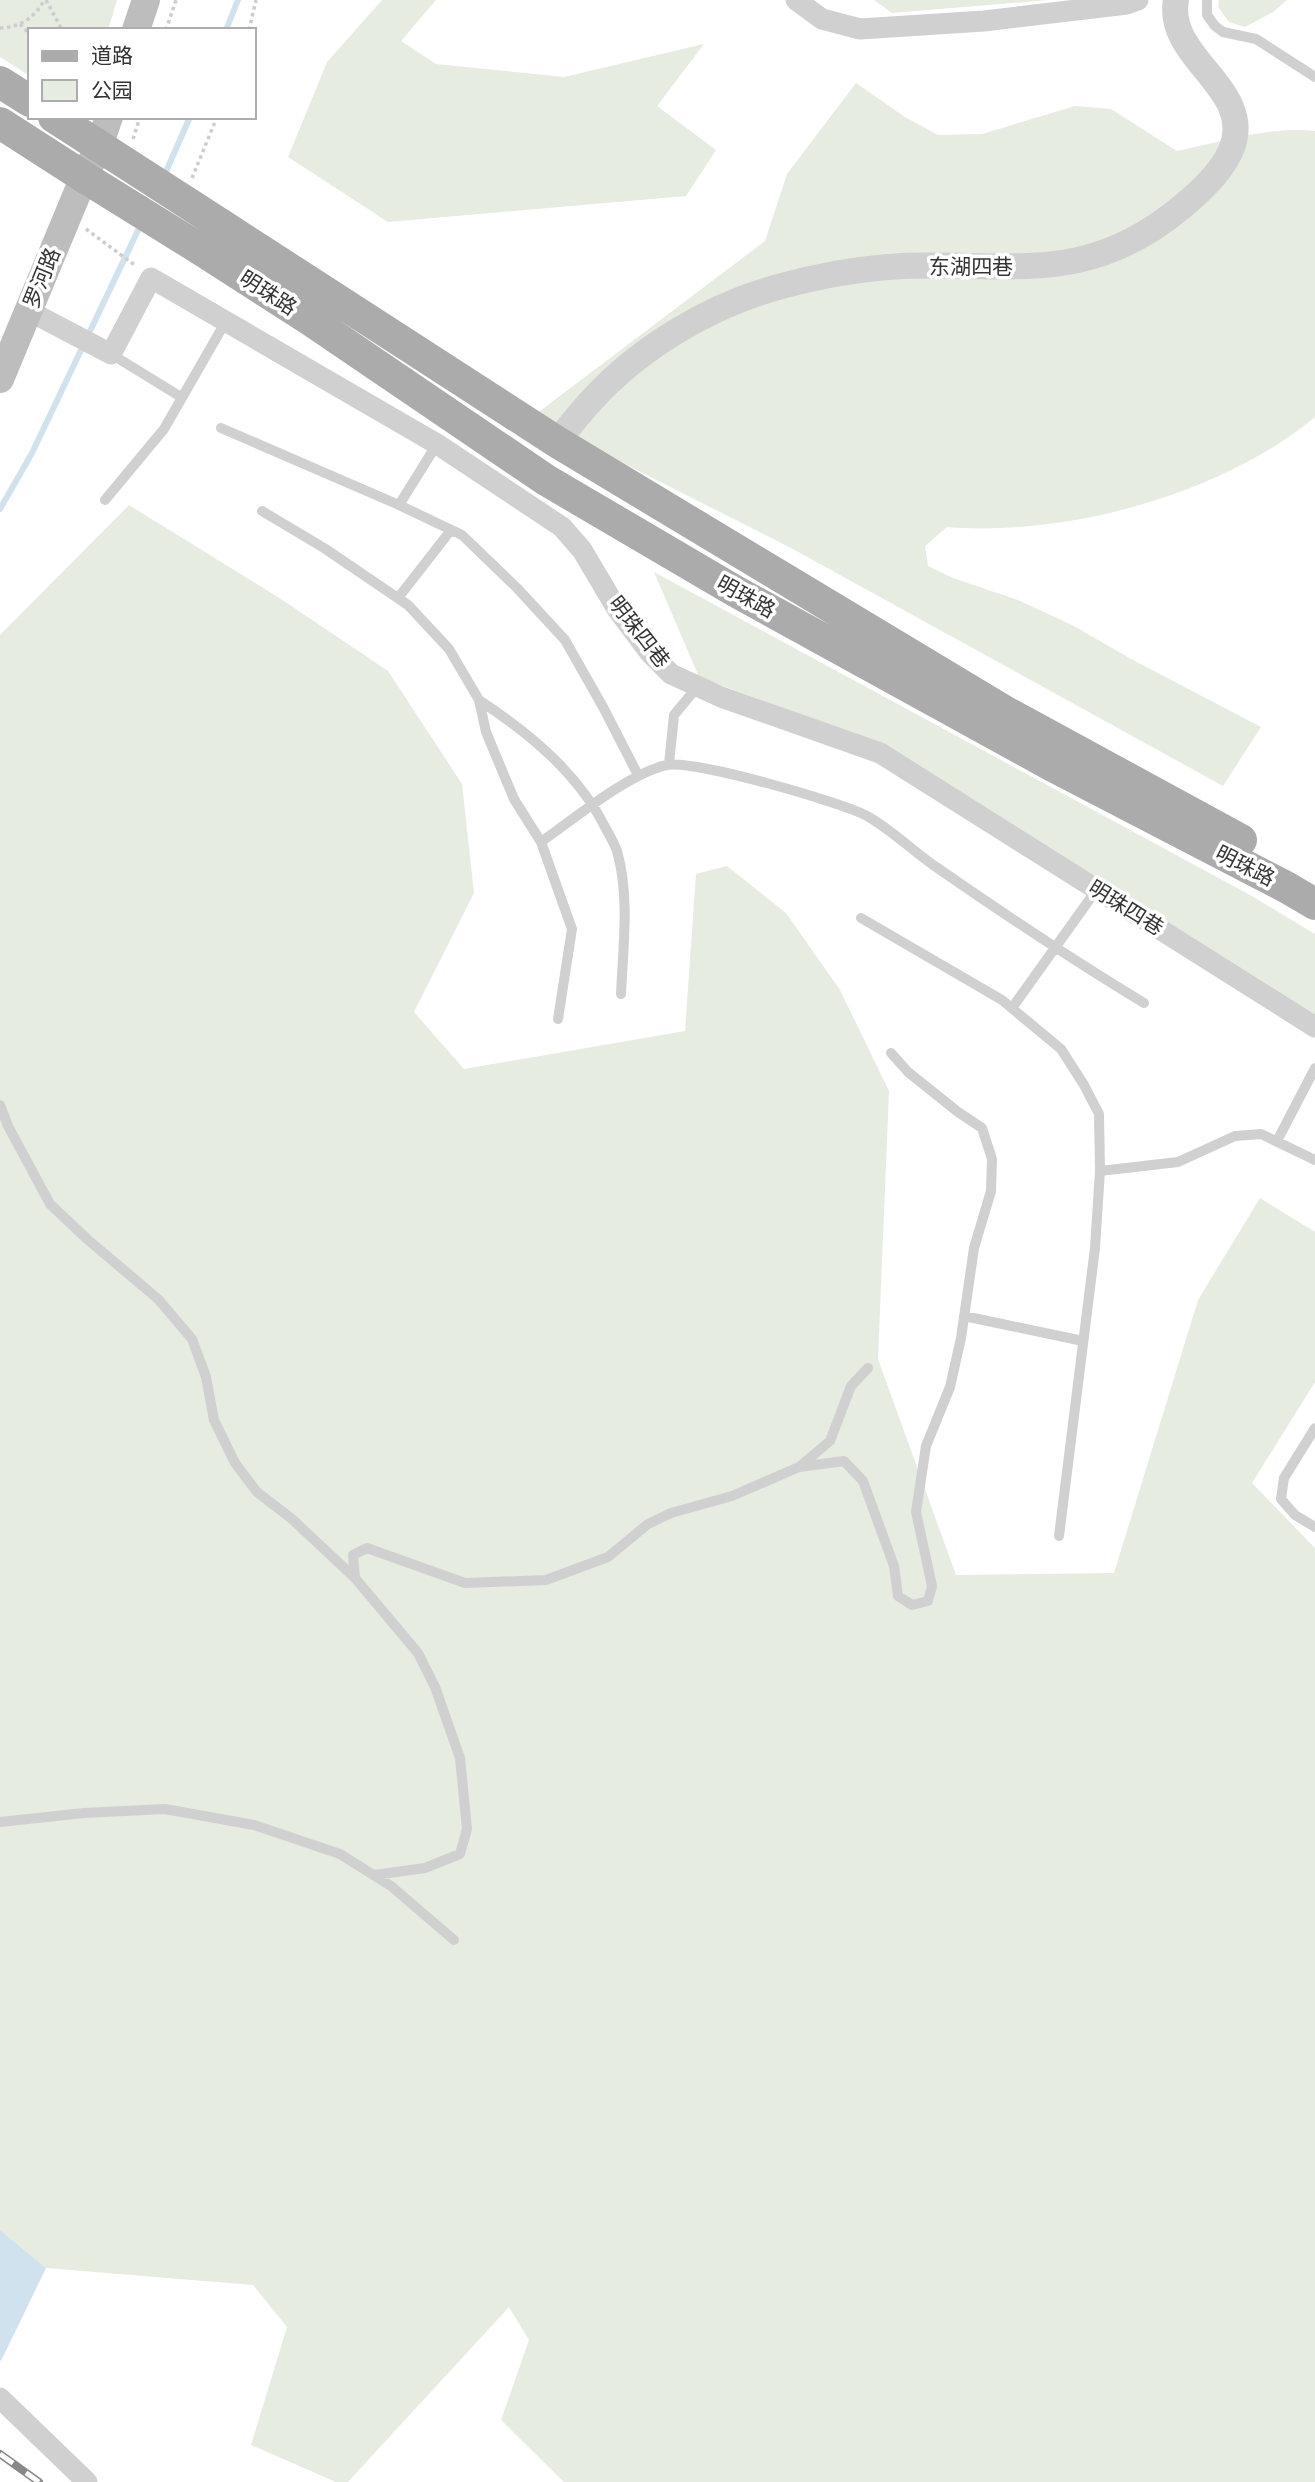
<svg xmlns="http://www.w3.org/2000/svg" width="1315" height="2482" font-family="Cabin,'Noto Sans SC',sans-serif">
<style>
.green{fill:#e6ecdf}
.water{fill:#cfe2ee}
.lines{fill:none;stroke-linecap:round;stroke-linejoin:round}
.stream{stroke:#cfe2ee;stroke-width:6}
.path{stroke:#cdcdcd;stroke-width:3.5;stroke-dasharray:3.5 3.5;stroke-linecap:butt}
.service{stroke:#d0d0d0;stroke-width:10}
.minor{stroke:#d0d0d0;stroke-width:21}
.tertiary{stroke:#d0d0d0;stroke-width:26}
.secondary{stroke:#bdbdbd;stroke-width:28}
.primary{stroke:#ababab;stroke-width:32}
.rail-casing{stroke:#888;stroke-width:8}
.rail{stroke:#fff;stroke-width:5;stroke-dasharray:16;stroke-linecap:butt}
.primary-bridge{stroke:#ababab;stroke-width:32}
.labels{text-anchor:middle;stroke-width:7;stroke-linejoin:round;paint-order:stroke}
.street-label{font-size:21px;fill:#333;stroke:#fff}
</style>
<rect width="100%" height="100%" fill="#fff"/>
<!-- green -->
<path class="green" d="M0,0H117L108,30H30V76L0,57Z
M382,0H436L401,41L436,64L564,77L704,44L657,106L716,150L686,196L388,222L288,157L327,62Z
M874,0H1049L892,13Z
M1219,0H1287L1273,12L1245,27L1229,22L1218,7Z
M856,83L905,117L938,135L982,134L1075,106L1111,109L1177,151C1223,142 1268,126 1315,131V417C1223,494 1066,537 947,527L925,546L928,566L953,578L1018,600L1072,625L1133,660L1261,727L1223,786L791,548L532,417L765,241L787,174Z
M129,505L281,599L388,671L462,784L474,893L414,1012L464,1069L685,1031L696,874L727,866L786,913L840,990L889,1091L878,1359L956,1575L1114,1573L1198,1300L1260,1198L1315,1232V1382L1252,1483L1315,1548V2482H564L501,2420L529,2340L509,2307L348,2482H336L251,2445L287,2327L253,2285L46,2268L0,2230V635Z
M654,572L1250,895L1315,934V1017L886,746L699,677Z"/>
<!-- water -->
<path class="water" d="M0,2230L46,2268L1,2361L0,2360Z"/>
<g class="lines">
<!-- stream -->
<path class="stream" d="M226,30L238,0
M164,176L190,117
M0,509L32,453L141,224"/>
<!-- path -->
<path class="path" d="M46,0L62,30
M20,24L30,34
M0,28C19,28 36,17 44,0
M166,30L176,0
M249,30L256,0
M133,139L140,117
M192,178L217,117
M86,229L136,266"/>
<!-- service -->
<path class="service" d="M1207,0V15L1215,26L1223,32L1256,39L1315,77
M111,354L181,397
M221,428L399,505L462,535L517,588L565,640L603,707L638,775
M105,500L164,429L226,321
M399,505L437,444
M262,511L324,548L408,605L449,649L479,700L486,732L514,799L541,842L572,929L558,1019
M398,598L451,530
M479,700C529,733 578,773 605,827C609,834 614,843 617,851C630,896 623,948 621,994
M669,764L674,715L698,686
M541,842C574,819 629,773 667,765C692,759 841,802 867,816C892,830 915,853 939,869C1007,916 1074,961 1144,1003
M861,918L1002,1000L1061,1049L1084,1085L1099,1114L1100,1171L1095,1248L1059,1536
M1012,1008L1097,889
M0,1105L8,1126L50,1204L87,1239L158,1299L192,1339L206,1377L214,1420L235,1463L257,1492L292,1519L355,1578L418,1653L435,1687L460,1758L467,1829L460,1854L425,1868L374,1875
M1277,1141L1315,1068
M1100,1171L1178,1162L1235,1136L1261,1134L1315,1160
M964,1316L1083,1341
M1315,1428L1284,1478L1281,1499L1295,1515L1315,1527
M799,1467L844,1461L863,1481L894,1566L898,1596L912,1605L928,1601L932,1586L916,1512L926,1446L950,1387L961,1338L974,1248L991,1191L992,1159L982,1128L958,1112L908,1072L891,1053
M355,1578L353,1555L367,1548L465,1583L546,1580L608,1557L648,1524L671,1513L732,1496L799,1467L830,1441L851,1386L868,1368
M0,1822L84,1813L165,1809L254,1825L340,1854L391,1886L454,1940"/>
<!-- minor -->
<path class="minor" d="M796,0L822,19L860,29L984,21L1127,4L1138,0
M29,311L111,354L151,278L437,444L562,527L582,550L617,609L650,653L671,674L721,697L880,753L1315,1027
M0,2398L87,2482"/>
<!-- tertiary -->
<path class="tertiary" d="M557,442C568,428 579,414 591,401C639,348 709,306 778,287C818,276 861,268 903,266C1014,262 1088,286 1183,206C1200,192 1222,171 1231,150C1257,89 1165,59 1176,0"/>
<!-- secondary -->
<path class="secondary" d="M136,30L146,0
M0,379L84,177L99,146L109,117"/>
<!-- primary -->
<path class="primary" d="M0,82L30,101
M54,117L99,146
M0,123L84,177
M220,224L557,442L1004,711L1241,840
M200,249L309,319L546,480L735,591L1051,765L1286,887L1315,904"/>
<!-- rail casing -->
<g class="rail-casing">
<path id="rail" d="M0,2454L39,2482"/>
</g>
<!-- rail -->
<use href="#rail" class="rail"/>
<!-- primary-bridge -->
<path class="primary-bridge" d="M99,146L220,224
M84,177L200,249"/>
</g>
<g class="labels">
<!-- street labels -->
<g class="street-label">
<text x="971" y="274">东湖四巷</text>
<text transform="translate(42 278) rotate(-68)" y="7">罗河路</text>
<text transform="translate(268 293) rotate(33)" y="7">明珠路</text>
<text transform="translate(746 597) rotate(29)" y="7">明珠路</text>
<text transform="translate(639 632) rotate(52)" y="7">明珠四巷</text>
<text transform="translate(1245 866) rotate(27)" y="7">明珠路</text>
<text transform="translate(1126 908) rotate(32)" y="7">明珠四巷</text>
</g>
</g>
<!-- legend -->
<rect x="28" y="28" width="228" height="91" fill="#ffffff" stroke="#adadad" stroke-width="2"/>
<rect x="42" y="51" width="35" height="10" fill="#ababab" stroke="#adadad" stroke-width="2"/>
<text x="91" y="63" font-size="21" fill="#333333">道路</text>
<rect x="42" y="80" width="35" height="21" fill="#e6ecdf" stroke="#adadad" stroke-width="2"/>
<text x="91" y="98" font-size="21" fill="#333333">公园</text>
</svg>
